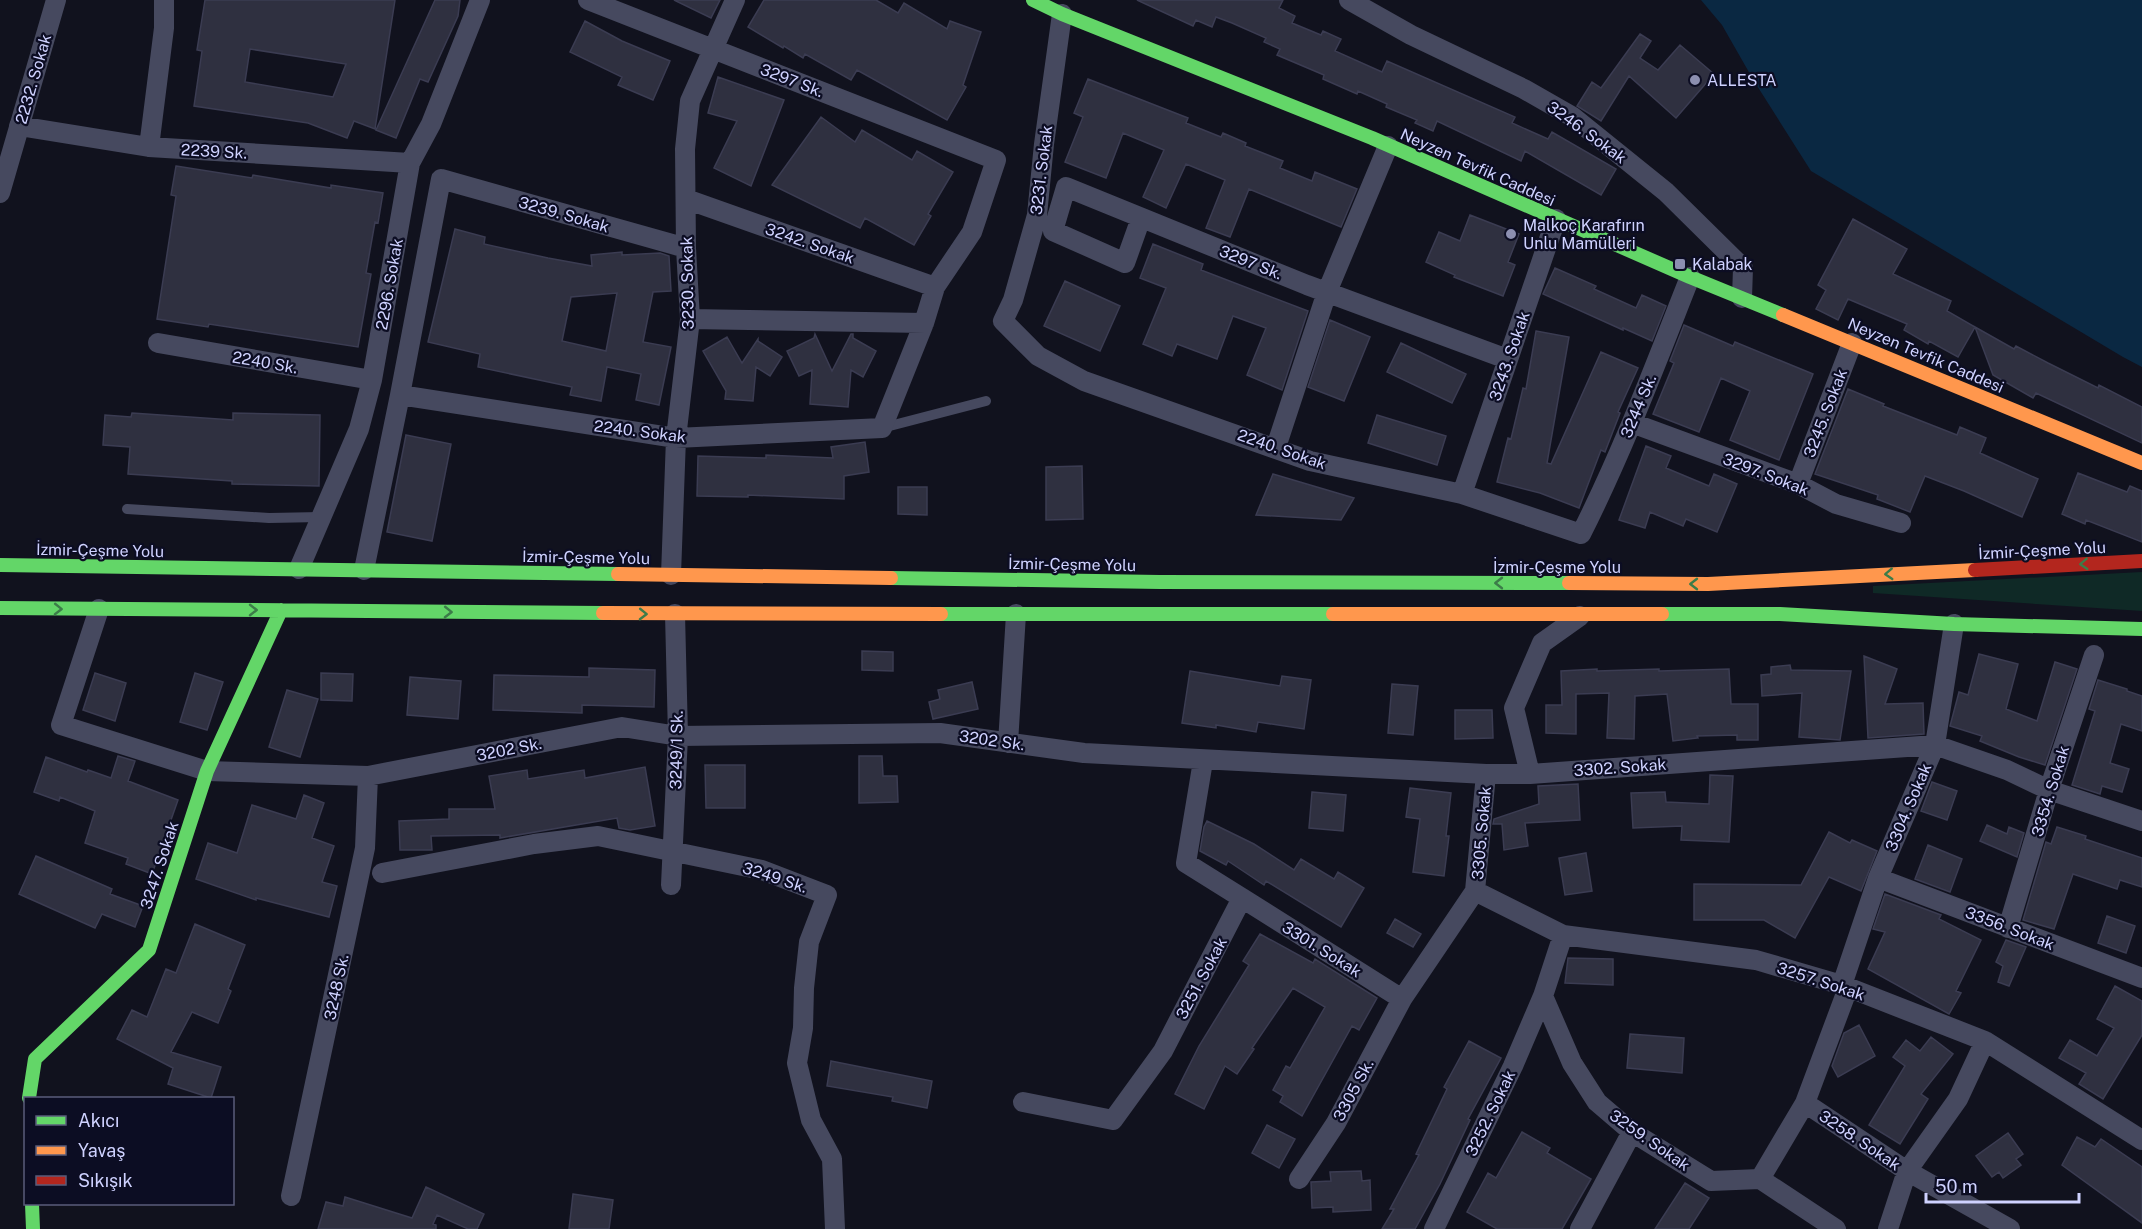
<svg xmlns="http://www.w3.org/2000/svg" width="2142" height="1229" font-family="'Public Sans',sans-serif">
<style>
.green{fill:#0f2926}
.water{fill:#0a2842}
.building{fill:#2f3040;stroke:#3b3c52;stroke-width:1.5;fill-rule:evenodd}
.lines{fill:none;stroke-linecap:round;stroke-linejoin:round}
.lane{stroke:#46495f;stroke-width:10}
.street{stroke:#46495f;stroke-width:20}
.fast{stroke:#63d668;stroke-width:14}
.slow{stroke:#ff974d;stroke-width:14}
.jam{stroke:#b3261e;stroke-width:14}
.oneway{stroke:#3c7c49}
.poi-dot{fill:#8c8fb0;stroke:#0c0d23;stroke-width:2}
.labels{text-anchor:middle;stroke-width:4.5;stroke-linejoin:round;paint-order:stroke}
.street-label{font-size:16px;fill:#cfd2ff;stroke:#0c0d23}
.poi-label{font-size:16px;fill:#cfd2ff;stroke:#0c0d23;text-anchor:start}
</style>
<rect width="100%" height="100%" fill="#11121e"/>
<!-- green -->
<path class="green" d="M2142,572V611L1873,593V586Z"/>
<!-- water -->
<path class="water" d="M1701,0H2142V367L2123,357L1811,171L1754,81L1722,25Z"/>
<!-- building -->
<path class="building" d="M205,0H395L375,129L354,121L347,138L308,123L194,106L202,51L197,50ZM250,49L346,64L333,97L245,82Z
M435,0H460L458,16L428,82L420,79L396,138L376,130Z
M674,0H720L711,18Z
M764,0H876L898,13L904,3L947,29L950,21L981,32L963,85L966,87L947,120L857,70L851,80L805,54L803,58L784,46L783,48L748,27Z
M1137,0H1283L1279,8L1295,16L1292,23L1321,35L1323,31L1341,39L1335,51L1382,72L1387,61L1515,117L1512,123L1548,139L1552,132L1616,169L1601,195L1525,151L1521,161L1437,121L1433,131L1415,123L1417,120L1386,107L1387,104L1358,91L1357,94L1323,79L1324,75L1277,55L1280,49L1264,42L1266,38L1232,23L1216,17L1212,27L1196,20L1193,26Z
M585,21L622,41L670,61L653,100L618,85L622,77L570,52Z
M1640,34L1651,41L1640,58L1658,70L1680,45L1714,74L1676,118L1629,76L1601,121L1577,106L1592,82L1601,88Z
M718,77L784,100L751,186L714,168L737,121L708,113Z
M1088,79L1188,118L1186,123L1221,137L1223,133L1246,143L1245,146L1283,161L1280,168L1312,181L1315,172L1357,189L1341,227L1249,189L1230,237L1206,228L1225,180L1186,164L1166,208L1143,197L1164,150L1123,133L1106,178L1065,162L1083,117L1074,113Z
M821,117L855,142L862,130L912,160L917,151L953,172L928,214L931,216L914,245L865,218L860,228L772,185Z
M176,166L252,178L253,175L331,188V185L383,193L378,223L375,222L366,273L371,274L358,347L209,324L208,327L157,319L176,196L171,195Z
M1470,215L1519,234L1508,262L1515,265L1503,296L1454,277L1455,275L1426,262L1439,232L1460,241Z
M1853,219L1907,249L1893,274L1951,301L1947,311L1975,327L1958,357L1929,341L1928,344L1904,330L1907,324L1848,299L1838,320L1816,309L1826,290L1818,285Z
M455,229L485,237L484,244L548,258L592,266L591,255L622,252V255L660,253L669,256L671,291L653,292L643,342L671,347L659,405L636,400L641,374L607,367L601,401L570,395L572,387L478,367L480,354L428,342ZM617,293L606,351L562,341L571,297Z
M1153,244L1203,264L1201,270L1308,311L1282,390L1247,375L1266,328L1233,316L1217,359L1177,344L1172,356L1143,344L1166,288L1140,278Z
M1555,268L1596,286L1594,289L1636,308L1642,295L1666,306L1652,341L1623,328V330L1543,294Z
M1065,281L1120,306L1100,351L1044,326Z
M1330,320L1370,337L1344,401L1308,387Z
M1684,325L1733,346L1735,342L1813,374L1779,460L1730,440L1750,391L1721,378L1699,432L1653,414L1674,363L1670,361Z
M1975,327L2014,349L2016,346L2048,363L2098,388L2099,385L2142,407V443L2036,393L2033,398L1993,375Z
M1536,331L1569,337L1547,463L1551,464L1601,352L1638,368L1618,412L1620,413L1605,452L1601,450L1579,508L1540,493L1497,482L1508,438L1511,439L1523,388L1526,389Z
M815,334L832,371L851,334H853V338L876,351L863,377L851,370L848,407L810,404L812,370L799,376L787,351L814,338Z
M727,337L742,363L758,339V341L782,357L770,376L756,367L753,401L725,399L726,391L703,351Z
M1401,343L1466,374L1452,403L1387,372Z
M1848,389L1884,404L1883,406L1957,435L1960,427L1986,438L1980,453L2038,479L2022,517L1964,491L1925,476L1910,512L1877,499L1878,495L1815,474Z
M132,413L233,420V413L320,415L319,486L232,484V481L128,474L130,447L103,445L105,415L131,417Z
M1377,415L1446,436L1437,465L1368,443Z
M406,435L451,444L432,541L387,532Z
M865,442L869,472L844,476V499L748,495V497L697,496L698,456L766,458V455L833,458L831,447Z
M1646,446L1671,456L1666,468L1709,486L1714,474L1737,484L1717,532L1686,519L1683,526L1650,512L1645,528L1619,520Z
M1082,466L1083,519L1046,520V467Z
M2078,473L2127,492L2130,486L2142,491V542L2086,520L2085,524L2062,514Z
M1273,474L1354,498L1341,520L1256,515Z
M898,487H927V515L898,514Z
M862,651L893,652V671L862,670Z
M1979,654L2018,664L2006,709L2037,721L2055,662L2077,669L2045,765L2019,757L1980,741L1982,736L1950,726L1959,692L1968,695Z
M1864,656L1897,669L1885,704L1923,703L1924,734L1868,738Z
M1790,665L1791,670L1851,671L1840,740L1799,737L1802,693L1762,696L1761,675L1771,674V667Z
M589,668L655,670L654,707L582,705V713L493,710L494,675L589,677Z
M1597,669V671L1659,669V671L1729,669L1731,704H1758V740H1737V735L1697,736L1698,738L1673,741L1667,694L1635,696L1634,739L1607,738L1609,693L1576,694V734L1546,733V705H1562L1561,671Z
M1190,671L1280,686L1282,676L1311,680L1304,729L1258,722L1256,732L1216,725V728L1182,723Z
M95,673L126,683L115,721L83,710Z
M195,673L223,682L207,730L180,722Z
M321,673L353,674L352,701L321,700Z
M410,677L461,681L458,719L407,715Z
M2098,680L2127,689V691L2142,696V731L2121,724L2110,763L2129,769L2122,792L2102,786L2100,794L2072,785L2095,711L2089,709Z
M972,682L978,709L933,719L929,702L940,699L938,690Z
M1392,684L1418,686L1413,735L1388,733Z
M287,690L318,699L300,757L269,747Z
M1455,710H1492L1493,738L1455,739Z
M118,756L135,761L128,781L178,800L152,874L126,864L128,858L85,843L95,811L60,797L59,801L34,792L46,757L87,772L88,770L111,778Z
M859,756H882L883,776H897L898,802L859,803Z
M705,765H745V808H706Z
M645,767L655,826L630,830L619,828L617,818L500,838V835L431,836L432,850H400L399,821L449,819V809H495L489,776L527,770L528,779L584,770L585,778Z
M1710,775L1733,776L1729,842L1681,840L1682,826L1633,828L1631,793L1665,792L1666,802L1709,804Z
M1932,782L1957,791L1947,820L1921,811Z
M1578,784L1580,820L1525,823L1528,846L1504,850L1502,824H1493L1494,819L1539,804L1538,786Z
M1410,788L1451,793L1446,836H1449L1444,876L1413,872L1420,819L1406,817Z
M1312,792L1346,795L1343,831L1309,828Z
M304,795L324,803L312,838L334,846L322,882L337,886L329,917L256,898V900L196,879L208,843L237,853L252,805L296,819Z
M1207,821L1254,844L1294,870L1301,859L1334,879L1338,872L1364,888L1341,927L1266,881L1264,885L1228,861L1226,865L1200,851L1204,827Z
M1987,825L2007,834L2009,827L2024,833L2017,857L1980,841Z
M2057,827L2086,836L2085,839L2142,858V887L2120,880L2117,889L2073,874L2054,929L2023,920L2046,842L2051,844Z
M1829,832L1850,843L1852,840L1877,851L1861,891L1829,877L1795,938L1764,920H1694V884L1801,885Z
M1928,845L1962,859L1950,892L1915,879Z
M1586,853L1592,891L1565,895L1559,858Z
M36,856L112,889L110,894L143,906L135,927L102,914L95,928L19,894Z
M1885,894L1941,915L1939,919L1981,940L1956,991L1961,993L1949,1014L1868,969L1885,932L1873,929Z
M2107,916L2135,926L2126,953L2098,943Z
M1395,919L1421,934L1413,947L1387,933Z
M195,924L245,945L228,989L231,991L218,1023L192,1012L171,1052L221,1067L211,1098L168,1084L173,1068L117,1039L132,1010L147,1017L166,969L176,973Z
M1260,934L1313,963L1315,959L1377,998L1359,1030L1352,1026L1302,1116L1280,1102L1283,1096L1273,1090L1286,1066L1290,1068L1325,1007L1293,988L1252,1048L1254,1049L1237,1074L1225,1066L1204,1109L1175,1094L1199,1046L1249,965L1243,961Z
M2006,940L2026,947L2009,986L1998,982L2003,966L1996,962Z
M1568,958L1613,959V985L1565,983Z
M2115,986L2142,1001V1035L2103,1099L2079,1084L2086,1073L2059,1058L2070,1040L2097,1056L2114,1028L2097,1019Z
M1859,1025L1875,1056L1838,1077L1832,1066L1844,1033Z
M1630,1034L1684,1038L1682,1073L1627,1068Z
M1931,1037L1953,1054L1921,1094L1928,1099L1900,1144L1869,1125L1905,1066L1893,1057L1906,1040L1920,1051Z
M1469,1041L1501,1058L1468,1119L1470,1120L1440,1184L1415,1229H1382L1394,1209H1390L1419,1155L1416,1154L1447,1089L1444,1087Z
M831,1061L932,1081L927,1108L892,1101L893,1097L827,1086Z
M1267,1125L1295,1139L1279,1168L1252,1153Z
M1522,1132L1550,1148L1547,1153L1591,1179L1562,1229H1497L1467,1212L1488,1173L1496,1178Z
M2008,1133L2023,1154L2016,1159L2021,1165L2003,1178L1999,1172L1992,1177L1976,1156Z
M2077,1137L2095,1147L2101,1139L2142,1167V1223L2062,1165Z
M1361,1171L1362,1181L1370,1180L1371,1210L1333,1212V1207L1312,1208L1311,1182L1331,1181L1330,1172Z
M1685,1183L1709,1198L1689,1229H1655Z
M426,1187L484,1214L477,1229H468L437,1215L433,1224L436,1225V1229H318L326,1202L343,1206L345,1197L412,1218Z
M573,1194L613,1200L609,1229H569Z"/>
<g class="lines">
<!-- lane -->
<path class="lane" d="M882,428L986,401
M127,509L269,518L321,517"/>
<!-- street -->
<path class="street" d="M1349,0L1411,35L1524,89L1573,117L1666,192L1743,268L1742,298
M1062,14L1044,144L1037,215L1013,300L1003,321L1038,356L1084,381L1310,461L1462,494L1581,534C1623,451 1656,363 1690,277
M19,126L149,147L410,163
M149,147L164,28V0
M0,193L56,0
M686,199L935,287
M1141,218L1125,263L1053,231L1066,187L1307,285L1507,359
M690,319L924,323
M158,343L372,380
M400,395L676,438L882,428L924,323L935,287L972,232L996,160L588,0
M1632,423L1798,484L1836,504L1901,523
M1276,447L1327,292L1388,146
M1798,484L1852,343
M1462,494L1556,219
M299,569L359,429L372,380L410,163L431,124L480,0
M364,570L400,395L441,179L686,248
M671,575L676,438L690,319L686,248L685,149L690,101L735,0
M99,609L61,725L207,771L368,776L622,727L678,736L940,733L1084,753L1486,774H1530L1935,745L2007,770L2049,790L2142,821
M1008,743L1016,614
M1530,774L1514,708L1542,643L1580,616
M382,873L534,844L598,836L762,870L827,895L809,942L804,988L803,1028L797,1063L811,1120L832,1159L835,1229
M1878,878L2142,978
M671,885L678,736L675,614
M1475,891L1563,935L1756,960L1842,985L1985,1041L2142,1140
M1242,898L1402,999
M2008,928L2049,790L2094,655
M1563,935L1543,996L1572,1063L1597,1102L1632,1132L1711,1181L1760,1179L1836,1229
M1842,985L1878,878L1935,745L1954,624
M1023,1102L1113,1120L1163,1051L1242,898L1186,863L1203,761
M1805,1103L1907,1171L2010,1229
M1299,1179L1336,1123L1402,999L1475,891L1486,774
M1760,1179L1805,1103L1848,988
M291,1196L365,848L368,776
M1434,1229L1513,1066L1543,996
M1580,1229L1632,1132
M1888,1229L1907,1171L1958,1099L1985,1041"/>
<!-- fast -->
<path class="fast" d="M1033,0L1062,14L1372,138L1690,277L1783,315
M0,565L618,574
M891,578L1160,582L1569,583
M0,608L603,613
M941,614H1333
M1662,614H1780L1954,624L2142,629
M29,1098L35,1059L149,950L207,771L281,610
M32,1204L33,1229"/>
<!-- slow -->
<path class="slow" d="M1783,315L2142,463
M618,574L891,578
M1569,583L1708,584L1975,570
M603,613L941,614
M1333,614H1662"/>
<!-- jam -->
<path class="jam" d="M1975,570L2142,561"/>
</g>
<!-- one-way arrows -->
<defs><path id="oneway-chevron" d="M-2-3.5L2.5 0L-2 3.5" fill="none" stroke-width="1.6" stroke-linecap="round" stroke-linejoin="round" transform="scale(1.5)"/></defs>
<g class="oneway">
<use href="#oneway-chevron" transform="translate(2084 564) rotate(177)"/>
<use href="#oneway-chevron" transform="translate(1889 574) rotate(177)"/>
<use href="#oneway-chevron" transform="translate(1499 583) rotate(-180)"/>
<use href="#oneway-chevron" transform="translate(1694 584) rotate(-180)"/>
<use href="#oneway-chevron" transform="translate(58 609) rotate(1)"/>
<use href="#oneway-chevron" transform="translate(253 610)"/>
<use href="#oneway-chevron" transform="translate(448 612) rotate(1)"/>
<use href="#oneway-chevron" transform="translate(643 614) rotate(1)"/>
</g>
<!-- markers -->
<g class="poi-dot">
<circle cx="1695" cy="80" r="6"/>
<circle cx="1511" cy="234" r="6"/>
<rect x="1674" y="258" width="12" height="12" rx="3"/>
</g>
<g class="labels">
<!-- street labels -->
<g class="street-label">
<text transform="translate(33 79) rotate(-74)" y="6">2232. Sokak</text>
<text transform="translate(792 80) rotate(21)" y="6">3297 Sk.</text>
<text transform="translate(1587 132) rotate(36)" y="6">3246. Sokak</text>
<text transform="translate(214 151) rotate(3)" y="6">2239 Sk.</text>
<text transform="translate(1478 167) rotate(24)" y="6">Neyzen Tevfik Caddesi</text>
<text transform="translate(1041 170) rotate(-83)" y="6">3231. Sokak</text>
<text transform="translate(564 214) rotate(16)" y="6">3239. Sokak</text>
<text transform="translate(810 243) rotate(19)" y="6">3242. Sokak</text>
<text transform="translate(1251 262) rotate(22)" y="6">3297 Sk.</text>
<text transform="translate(687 283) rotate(-91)" y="6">3230. Sokak</text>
<text transform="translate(389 284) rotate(-80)" y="6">2296. Sokak</text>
<text transform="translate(1926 355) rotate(23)" y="6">Neyzen Tevfik Caddesi</text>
<text transform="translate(1509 356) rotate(-71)" y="6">3243. Sokak</text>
<text transform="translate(265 362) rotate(10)" y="6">2240 Sk.</text>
<text transform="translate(1638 406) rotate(-67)" y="6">3244 Sk.</text>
<text transform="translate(1825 413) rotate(-69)" y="6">3245. Sokak</text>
<text transform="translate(640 431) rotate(7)" y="6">2240. Sokak</text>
<text transform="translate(1282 449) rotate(19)" y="6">2240. Sokak</text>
<text transform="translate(1766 474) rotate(21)" y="6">3297. Sokak</text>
<text transform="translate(100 550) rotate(1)" y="6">İzmir-Çeşme Yolu</text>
<text transform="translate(2042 550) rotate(-3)" y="6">İzmir-Çeşme Yolu</text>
<text transform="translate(586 557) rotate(1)" y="6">İzmir-Çeşme Yolu</text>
<text transform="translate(1072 564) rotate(1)" y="6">İzmir-Çeşme Yolu</text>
<text x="1557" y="573">İzmir-Çeşme Yolu</text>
<text transform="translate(992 740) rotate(8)" y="6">3202 Sk.</text>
<text transform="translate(509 749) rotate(-11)" y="6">3202 Sk.</text>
<text transform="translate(676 750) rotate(-89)" y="6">3249/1 Sk.</text>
<text transform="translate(1620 767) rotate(-4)" y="6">3302. Sokak</text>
<text transform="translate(2050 791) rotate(-73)" y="6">3354. Sokak</text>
<text transform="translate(1908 807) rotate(-67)" y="6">3304. Sokak</text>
<text transform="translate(1481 833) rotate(-85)" y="6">3305. Sokak</text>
<text transform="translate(159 865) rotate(-72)" y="6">3247. Sokak</text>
<text transform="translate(775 877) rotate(18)" y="6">3249 Sk.</text>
<text transform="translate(2010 928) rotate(21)" y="6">3356. Sokak</text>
<text transform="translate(1322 949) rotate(32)" y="6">3301. Sokak</text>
<text transform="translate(1201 978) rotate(-62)" y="6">3251. Sokak</text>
<text transform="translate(1821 981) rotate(18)" y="6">3257. Sokak</text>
<text transform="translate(336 987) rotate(-78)" y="6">3248 Sk.</text>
<text transform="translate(1353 1090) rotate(-62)" y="6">3305 Sk.</text>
<text transform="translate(1490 1113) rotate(-64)" y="6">3252. Sokak</text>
<text transform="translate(1650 1140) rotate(35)" y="6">3259. Sokak</text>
<text transform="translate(1860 1140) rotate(34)" y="6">3258. Sokak</text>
</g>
<!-- poi labels -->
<g class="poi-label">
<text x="1707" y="86">ALLESTA</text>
<text x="1523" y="231">Malkoç Karafırın<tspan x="1523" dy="18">Unlu Mamülleri</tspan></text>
<text x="1692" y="270">Kalabak</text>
</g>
</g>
<!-- legend -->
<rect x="24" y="1097" width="210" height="108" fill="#0c0d23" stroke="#5a5c7b" stroke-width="1.5"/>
<rect x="36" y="1116" width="30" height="9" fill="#63d668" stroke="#5a5c7b" stroke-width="1.5"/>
<text x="78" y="1127" font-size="18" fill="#cfd2ff">Akıcı</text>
<rect x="36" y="1146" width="30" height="9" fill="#ff974d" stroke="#5a5c7b" stroke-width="1.5"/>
<text x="78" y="1157" font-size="18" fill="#cfd2ff">Yavaş</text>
<rect x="36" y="1176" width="30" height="9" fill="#b3261e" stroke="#5a5c7b" stroke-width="1.5"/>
<text x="78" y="1187" font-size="18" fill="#cfd2ff">Sıkışık</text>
<!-- scale -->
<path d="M1926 1193v9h153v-9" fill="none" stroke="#cfd2ff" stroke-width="3"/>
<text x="1935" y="1193" font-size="18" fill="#cfd2ff" stroke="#0c0d23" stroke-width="4.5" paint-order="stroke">50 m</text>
</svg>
